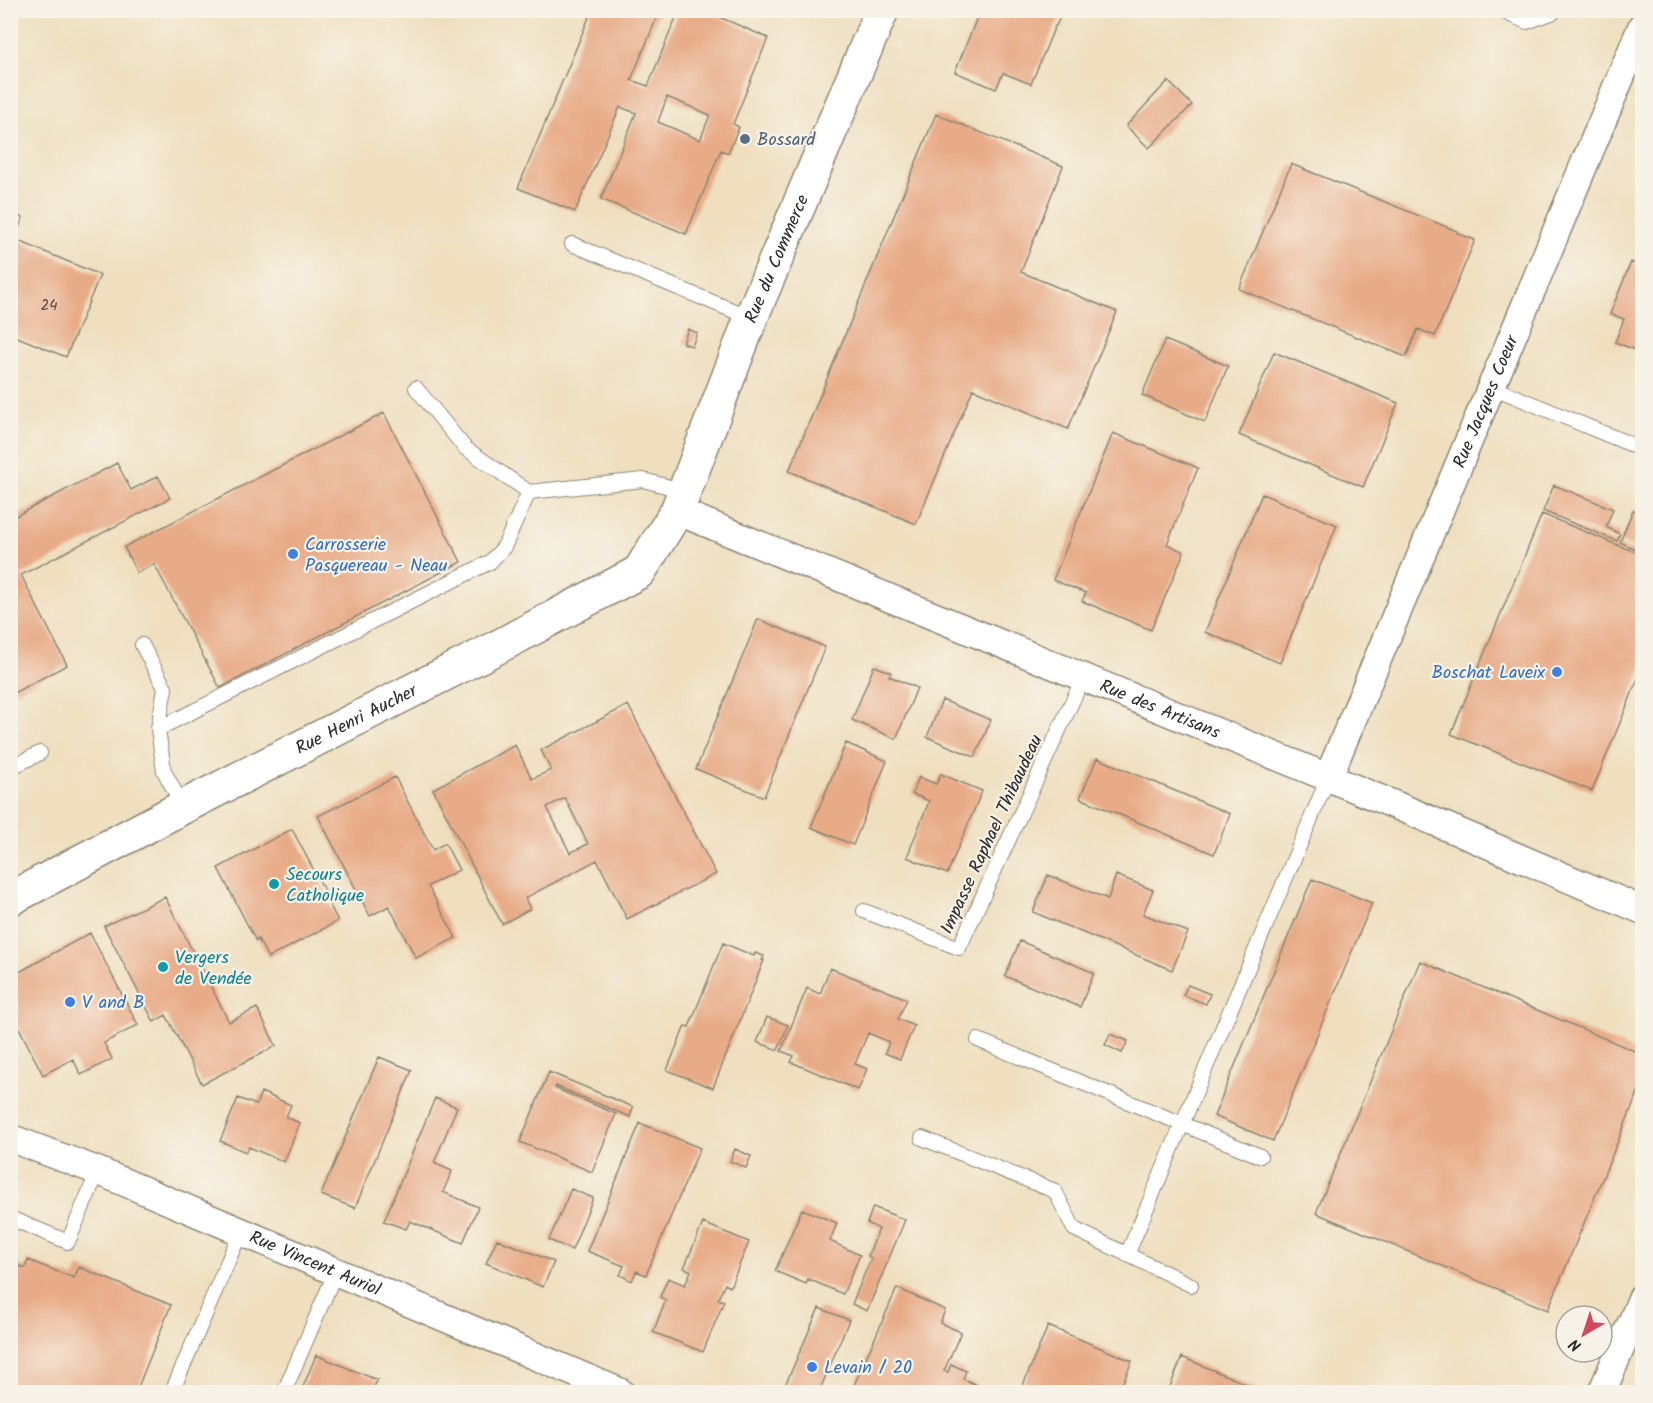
<svg xmlns="http://www.w3.org/2000/svg" width="1653" height="1403" font-family="Kalam,sans-serif">
<style>
.building{fill:#e8ab87;fill-rule:evenodd}
.lines{fill:none;stroke-linecap:round;stroke-linejoin:round}
.service-casing{stroke:#8d8575;stroke-width:16}
.minor-casing{stroke:#8d8575;stroke-width:30}
.tertiary-casing{stroke:#8d8575;stroke-width:36}
.service{stroke:#fff;stroke-width:14}
.minor{stroke:#fff;stroke-width:27}
.tertiary{stroke:#fff;stroke-width:33}
.service-dot{fill:#5c6f8a;stroke:#f7f3e8;stroke-width:2}
.shop-dot{fill:#3f7fe0;stroke:#f7f3e8;stroke-width:2}
.culture-dot{fill:#0f9aa8;stroke:#f7f3e8;stroke-width:2}
.labels{text-anchor:middle;stroke-width:4.5;stroke-linejoin:round;paint-order:stroke}
.number-label{font-size:15px;fill:#5a4b42}
.service-label{font-size:18px;fill:#4e5e75;stroke:#f7f3e8;text-anchor:start}
.street-label{font-size:18px;fill:#2b2b2b;stroke:#f7f3e8}
.shop-label{font-size:18px;fill:#366cbe;stroke:#f7f3e8;text-anchor:start}
.culture-label{font-size:18px;fill:#0d838f;stroke:#f7f3e8;text-anchor:start}
</style>
<rect width="100%" height="100%" fill="#f7f3e8"/>
<filter id="ink" filterUnits="userSpaceOnUse"><feTurbulence type="fractalNoise" baseFrequency=".0167" numOctaves="2"/><feDisplacementMap in="SourceGraphic" scale="12" xChannelSelector="R" yChannelSelector="G"/><feConvolveMatrix kernelMatrix="1 2 1 2 8 2 1 2 1" color-interpolation-filters="sRGB"/></filter>
<filter id="wash" filterUnits="userSpaceOnUse"><feTurbulence type="fractalNoise" baseFrequency=".008" numOctaves="4" result="noise"/><feDisplacementMap in="SourceGraphic" scale="24" xChannelSelector="R" yChannelSelector="G"/><feGaussianBlur stdDeviation="1.35" result="paint"/><feColorMatrix in="noise" values="0 0 0 0 0 0 0 0 0 0 0 0 0 0 0 0 0 1.4 0 .05"/><feComposite in="paint" operator="in"/></filter>
<g filter="url(#wash)">
<rect width="100%" height="100%" fill="#efdfbf"/>
<g id="blocks">
<!-- building -->
<path class="building" d="M592,10H660L631,80L648,86L679,10H703L768,38L733,124L739,127L728,153L721,150L686,234L601,199L636,113L620,107L575,212L518,188ZM667,97L710,115L700,140L658,122Z
M980,10H1063L1056,26H1055L1031,84L1003,73L996,89L955,72Z
M1168,81L1192,105L1149,148L1126,126Z
M936,114L1063,166L1021,272L1117,312L1068,429L973,389L916,524L789,471Z
M1291,164L1457,231V233L1475,240L1435,336L1418,329L1406,357L1239,289Z
M10,213L23,218L14,239L100,275L66,357L10,334Z
M1631,262L1642,267V353L1615,342L1624,319L1610,314Z
M688,329L697,333L692,346L683,343Z
M1165,340L1228,366L1205,422L1142,395Z
M1274,352L1398,403L1363,487L1239,435Z
M384,413L461,562L220,688L154,564L137,573L124,547Z
M1113,433L1198,468L1167,544L1184,552L1151,630L1082,601L1086,593L1053,580Z
M117,463L131,490L158,476L170,498L21,575L67,665L10,695V519Z
M1554,485L1613,509L1606,527L1620,534L1617,541L1543,511Z
M1262,494L1337,525L1280,663L1205,632Z
M1633,510L1642,513V552L1620,542Z
M1542,514L1642,555V669L1592,791L1451,734Z
M758,619L825,647L764,797L696,769Z
M874,666L891,672L889,676L917,688L896,739L852,720Z
M942,700L991,720L975,757L927,737Z
M628,705L716,874L627,919L597,860L525,898L530,909L502,924L433,789L515,745L532,779L551,770L541,750ZM565,798L588,844L570,853L547,807Z
M846,743L887,761L853,845L811,827Z
M1097,758L1230,814L1214,854L1080,798Z
M941,774L982,791L947,874L907,857L929,801L912,794L919,777L936,784Z
M395,777L433,850L445,843L459,870L428,886L456,938L416,958L389,906L370,916L318,816Z
M1642,789V812L1634,809Z
M292,829L330,901L328,902L338,921L268,958L258,939L256,941L218,868Z
M1048,875L1108,899L1116,875L1153,890L1143,914L1188,932L1172,970L1033,912Z
M1312,879L1372,903L1273,1141L1214,1116Z
M165,897L229,1022L257,1008L276,1046L202,1084L166,1015L154,1022L104,926Z
M90,933L138,1025L104,1043L112,1059L81,1075L73,1059L43,1075L10,1010V977Z
M1020,941L1094,973L1080,1007L1005,976Z
M723,943L754,956L755,953L764,956L762,960H764L713,1088L667,1070L685,1026L689,1027Z
M1420,961L1642,1054V1083L1548,1310L1316,1213Z
M830,968L907,999L898,1019L914,1026L900,1059L885,1053L889,1042L868,1033L855,1064L867,1069L858,1090L791,1062L794,1056L781,1051L807,988L820,994Z
M1188,985L1210,994L1206,1004L1183,995Z
M767,1017L788,1025L778,1050L757,1042Z
M1110,1034L1128,1041L1122,1053L1105,1045Z
M379,1057L412,1070L355,1208L321,1195Z
M549,1072L633,1107L630,1117L556,1086L555,1088L616,1114L592,1172L520,1142Z
M261,1092L291,1105L286,1117L300,1123L284,1162L249,1147L246,1152L220,1141L238,1098L256,1105Z
M435,1098L457,1107L434,1163L452,1171L443,1192L478,1207L463,1243L410,1221L406,1229L384,1221Z
M640,1123L700,1148L646,1275L636,1271L632,1281L620,1275L624,1266L587,1251Z
M735,1149L751,1156L746,1168L730,1161Z
M571,1189L593,1198L572,1250L549,1240Z
M873,1207L905,1220L867,1311L852,1304L871,1258L868,1256L879,1229L867,1223Z
M802,1209L837,1223L830,1241L860,1255L843,1294L808,1279L806,1284L775,1271Z
M703,1223L749,1242L730,1287L725,1284L718,1299L724,1301L703,1352L653,1332L666,1300L660,1297L668,1278L685,1285L691,1271L684,1268Z
M497,1239L554,1262L543,1287L486,1263Z
M28,1260L74,1278L79,1267L171,1305L136,1392H10V1262L25,1268Z
M897,1288L945,1310L940,1323L961,1332L944,1371L948,1372L951,1364L966,1371L963,1379L977,1385L974,1392H851Z
M819,1308L849,1320L819,1392H797L784,1388Z
M1048,1326L1132,1361L1119,1392H1020Z
M316,1355L377,1380L372,1392H301Z
M1182,1357L1265,1392H1168Z"/>
</g>
</g>
<g filter="url(#ink)">
<use href="#blocks" fill-opacity="0" stroke="#8d8575" stroke-width="1.5"/>
<g class="lines">
<!-- service casing -->
<g class="service-casing">
<path id="service" d="M1499,10L1527,22L1554,12L1555,10
M572,244L751,318
M1492,387L1642,449
M416,388L465,448L529,492L643,480L685,491
M142,645L165,688L158,729
M10,768L40,753
M183,807L164,771L158,729L490,562L504,547L529,492
M864,911L959,948L1083,678
M978,1040L1260,1156
M922,1138L1055,1191L1074,1229L1191,1285
M10,1218L68,1242L98,1171
M1127,1255L1328,778
M172,1392L241,1231
M284,1392L336,1271"/>
</g>
<!-- minor casing -->
<g class="minor-casing">
<g id="minor">
<path id="s1" d="M677,511L1400,807L1642,910"/>
<path id="s2" d="M1328,778L1642,26"/>
<path id="s3" d="M10,1138L98,1171L620,1392"/>
<path d="M1602,1392L1642,1298"/>
</g>
</g>
<!-- tertiary casing -->
<g class="tertiary-casing">
<g id="tertiary">
<path id="s4" d="M10,899L183,807L492,650L639,572L677,511L751,318L882,10"/>
</g>
</g>
<!-- service -->
<use href="#service" class="service"/>
<!-- minor -->
<use href="#minor" class="minor"/>
<!-- tertiary -->
<use href="#tertiary" class="tertiary"/>
</g>
</g>
<!-- markers -->
<circle class="service-dot" cx="745" cy="139" r="6"/>
<g class="shop-dot">
<circle cx="293" cy="554" r="6"/>
<circle cx="1557" cy="672" r="6"/>
<circle cx="70" cy="1002" r="6"/>
<circle cx="812" cy="1367" r="6"/>
</g>
<g class="culture-dot">
<circle cx="274" cy="884" r="6"/>
<circle cx="163" cy="967" r="6"/>
</g>
<g class="labels">
<!-- number labels -->
<g class="number-label">
<text x="49" y="310">24</text>
</g>
<!-- service labels -->
<g class="service-label">
<text x="757" y="145">Bossard</text>
</g>
<!-- street labels -->
<g class="street-label">
<text dy="6" stroke="none"><textPath href="#s4" startOffset="1052">Rue du Commerce</textPath></text>
<text dy="6" stroke="none"><textPath href="#s2" startOffset="408">Rue Jacques Coeur</textPath></text>
<text dy="6" stroke="none"><textPath href="#s1" startOffset="522">Rue des Artisans</textPath></text>
<text dy="6" stroke="none"><textPath href="#s4" startOffset="390">Rue Henri Aucher</textPath></text>
<text transform="translate(991 834) rotate(-65)" y="6">Impasse Raphael Thibaudeau</text>
<text dy="6" stroke="none"><textPath href="#s3" startOffset="330">Rue Vincent Auriol</textPath></text>
</g>
<!-- shop labels -->
<g class="shop-label">
<text x="305" y="550">Carrosserie<tspan x="305" dy="21">Pasquereau - Neau</tspan></text>
<text x="1545" y="678" text-anchor="end">Boschat Laveix</text>
<text x="82" y="1008">V and B</text>
<text x="824" y="1373">Levain / 20</text>
</g>
<!-- culture labels -->
<g class="culture-label">
<text x="286" y="880">Secours<tspan x="286" dy="21">Catholique</tspan></text>
<text x="175" y="963">Vergers<tspan x="175" dy="21">de Vendée</tspan></text>
</g>
</g>
<!-- margin -->
<rect width="1653" height="1403" fill="none" stroke="#f7f3e8" stroke-width="36"/>
<!-- north arrow -->
<g transform="translate(1584 1334) rotate(219)"><circle r="28" fill="#f7f3e8" stroke="#a5a39c" stroke-width="1.5"/>
<path d="M0-4.5L10 22L0 15L-10 22Z" fill="#d1495b"/>
<text y="-9" font-size="16" font-weight="bold" text-anchor="middle" fill="#2b2b2b">N</text>
</g>
</svg>
